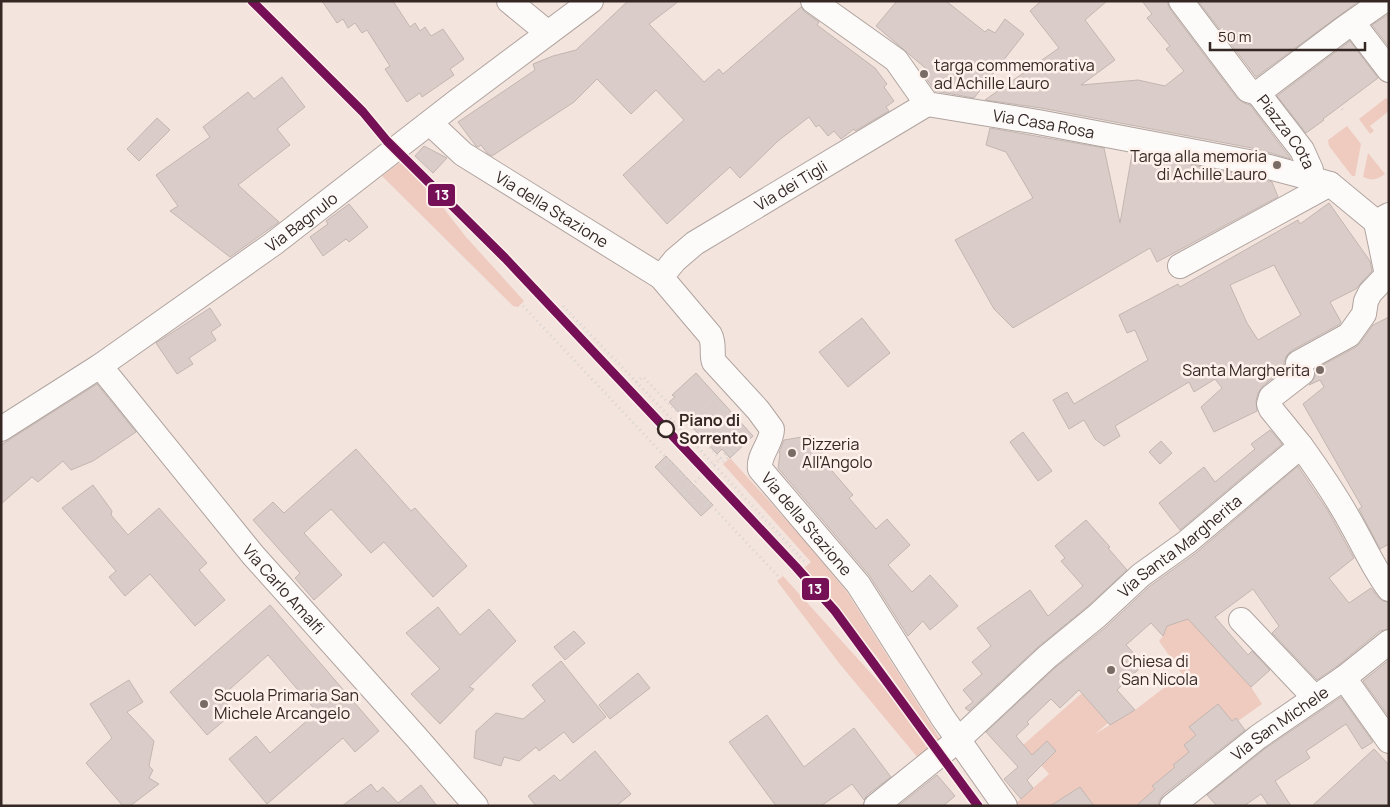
<svg xmlns="http://www.w3.org/2000/svg" width="1390" height="807" font-family="Manrope,sans-serif">
<style>
.green{fill:#efcbbf}
.building{fill:#daccc8;stroke:#c3b6b1;fill-rule:evenodd}
.lines{fill:none;stroke-linecap:round;stroke-linejoin:round}
.minor-casing{stroke:#b0a49f;stroke-width:26}
.path{stroke:#d8d4d2;stroke-width:3;stroke-dasharray:1 4;stroke-linecap:butt}
.minor{stroke:#fdfbfa;stroke-width:24}
.rail-1-casing{stroke:#fef0eb;stroke-width:12}
.rail-1{stroke:#751056;stroke-width:9}
.poi-dot{fill:#786a65;stroke:#fef0eb;stroke-width:2}
.stop-dot{fill:#fef0eb;stroke:#352824;stroke-width:2.5}
.labels{text-anchor:middle;stroke-width:5;stroke-linejoin:round;paint-order:stroke}
.poi-label{font-size:16px;fill:#352824;stroke:#fef0eb;text-anchor:start}
.street-label{font-size:16px;fill:#352824;stroke:#fef0eb}
.stop-label{font-size:16px;font-weight:bold;fill:#352824;stroke:#fef0eb;text-anchor:start}
.line-badge{stroke:#fef0eb;stroke-width:2}
.badge-label{font-size:14px;text-anchor:middle;font-weight:bold;fill:#fff}
</style>
<rect width="100%" height="100%" fill="#f3e4de"/>
<!-- green -->
<path class="green" d="M1386,98L1389,101V111L1370,126L1374,131L1370,134L1359,119Z
M1347,126L1361,144L1355,176H1352L1329,146L1328,140Z
M1368,153L1385,174C1377,180 1372,181 1363,177Z
M399,163L400,164L402,163L438,201L466,237L524,301L518,307L513,306L382,176Z
M730,458L798,533L847,592L940,739L938,742L877,657L804,568L811,562L723,464Z
M783,576L886,690L930,751L918,758L839,663L777,581Z
M1188,618L1251,687L1262,704L1238,721L1236,718L1232,721L1190,727L1196,735L1184,745L1189,752L1155,789L1136,806H1094L1080,787L1050,806H1018L1016,803L1049,774L1023,745L1082,693L1108,723L1095,734L1135,710L1182,674L1159,641L1163,636L1167,626Z"/>
<!-- building -->
<path class="building" d="M322,1H393L410,27L415,23L420,31L425,27L431,36L443,29L464,59L450,69L454,75L422,97L420,93L407,102L385,69L390,66L367,30L362,33L355,23L348,28L343,19L337,23Z
M628,1H679L649,24L704,82L719,69L723,74L801,7L805,12L819,22L817,25L875,68L887,84L884,87L894,101L886,107L889,111L855,131L854,129L841,139L834,131L828,136L819,125L816,127L809,117L778,141L740,178L730,167L667,224L623,175L684,120L656,90L631,114L597,79L574,102L492,156L487,153L481,145L478,147L476,146L458,122L535,70L533,64L553,56L576,50Z
M897,1H946L985,32L988,29L995,33L1005,19L1024,34L974,98L935,91L926,78L930,72L876,26Z
M1041,1H1107L1085,20L1115,60L1081,85L1138,80L1165,86L1184,71L1166,49L1170,46L1147,18L1152,14L1142,1H1167L1170,9L1237,98L1244,103L1250,105L1291,159L1257,149L1041,108L985,100L1059,48L1030,11Z
M1198,1H1359L1256,77Z
M1389,14V47L1372,25Z
M1350,41L1378,78L1323,119L1324,120L1306,133L1277,96Z
M282,77L305,107L277,129L290,145L238,185L279,222L230,257L170,211L178,206L156,175L210,137L203,127L248,92L254,99Z
M157,118L170,130L139,161L127,149Z
M990,128L1104,148L1120,223L1132,154L1251,176L1272,182L1278,197L1157,262L1150,248L1013,328L994,309L955,240L1033,198L1006,152L986,145Z
M424,146L447,158L433,173L415,156Z
M1329,203L1370,261L1372,271L1360,284L1356,289L1330,302L1341,322L1340,324L1291,351L1287,355L1284,362L1285,368L1263,386L1258,393L1256,401L1257,411L1214,432L1201,407L1222,388L1215,379L1194,392L1189,382L1115,426L1120,436L1104,446L1095,439L1084,420L1069,429L1053,400L1067,392L1074,404L1148,360L1135,330L1127,333L1119,315L1178,284L1180,287L1298,220L1300,224ZM1274,265L1301,315L1258,340L1247,323L1230,285Z
M349,204L368,227L349,242L346,239L323,256L310,237L328,224L326,221Z
M210,308L221,325L211,332L216,340L189,358L193,364L177,374L156,343Z
M1389,317V544L1380,549L1359,509L1362,507L1303,404L1324,387L1320,380L1309,385L1315,377V369L1356,347L1360,343L1373,325Z
M862,318L890,353L848,387L819,352Z
M696,373L753,436L730,458L722,449L717,454L669,402L675,397L672,395Z
M97,384L136,432L93,461L71,470L63,461L38,482L32,477L1,504V445Z
M1270,430L1282,444L1180,530L1159,503L1204,467L1215,482L1255,449L1251,444Z
M1023,432L1052,471L1038,481L1010,442Z
M810,435L824,451L819,456L853,495L849,498L876,529L887,519L910,545L888,565L912,592L930,575L958,606L930,630L923,621L908,636L869,575L778,468L780,454L779,453L784,440L802,437L804,439Z
M1161,441L1172,453L1160,464L1149,452Z
M356,449L411,511L415,508L467,566L433,597L384,542L371,553L331,509L304,533L342,575L314,600L295,578L300,573L253,520L273,502L284,513Z
M666,456L713,505L701,516L655,467Z
M1298,466L1328,511L1354,558L1329,578L1349,603L1371,588L1378,597L1383,601L1389,602V629L1380,631L1336,667L1317,680L1272,633L1279,626L1253,589L1215,617L1248,655L1252,651L1270,670L1251,687L1188,619L1167,626L1163,636L1151,623L1126,645L1144,664L1117,690L1135,710L1110,725L1079,690L1060,708L1051,699L1027,722L1029,724L1016,736L1032,755L1047,741L1056,751L1027,780L1033,788L1021,799L1004,779L1018,767L986,732L1056,667L1106,627L1150,586L1196,553Z
M93,485L112,511L111,515L128,535L159,508L207,563L199,570L225,600L195,626L150,574L125,596L109,577L116,571L62,508Z
M1086,520L1110,547L1108,548L1127,570L1088,606L1038,647L969,711L965,708L973,702L963,690L982,674L972,662L991,646L977,628L1030,590L1048,616L1083,586L1061,561L1065,558L1055,546Z
M270,605L379,731L355,752L343,738L267,804L229,759L256,736L270,753L317,712L268,655L221,697L234,712L207,735L170,692Z
M438,607L460,635L489,609L516,641L469,687L474,689L440,724L411,694L440,669L406,633Z
M574,631L585,643L565,660L554,647Z
M1389,660V717L1363,681Z
M561,661L606,717L573,743L564,732L539,751L536,747L519,761L504,757L501,766L474,758L476,731L496,713L523,719L545,701L532,685Z
M638,673L650,688L610,719L599,705Z
M129,680L143,702L127,712L154,741L149,766L153,770L149,778L159,784L130,806H123L86,763L112,738L90,704Z
M1341,697L1373,742L1362,749L1346,724L1306,751L1310,758L1275,781L1291,806H1269L1261,794L1244,806H1217L1207,795L1266,748Z
M1218,704L1232,721L1236,718L1245,730L1163,795L1159,801V806H1136L1155,789L1152,786L1175,767L1173,765L1189,752L1184,745L1196,735L1189,727Z
M767,715L804,767L854,728L891,777L867,795L864,800L852,784L821,806H776L729,742Z
M1374,749L1389,765V806H1312Z
M595,751L631,794L616,806H536L528,796L554,775L560,781Z
M937,775L955,796L943,806H898Z
M371,784L377,792L383,787L398,803L421,785L437,806H342Z
M1080,787L1094,806H1050Z"/>
<g class="lines">
<!-- minor casing -->
<g class="minor-casing">
<g id="minor">
<path d="M509,1L548,33"/>
<path id="s1" d="M813,1L896,60L927,104L1038,122L1254,163L1299,175L1330,184L1376,222L1389,215"/>
<path d="M1181,1L1248,90L1258,93"/>
<path d="M1353,23L1389,70"/>
<path d="M1258,93L1343,29L1383,1"/>
<path id="s2" d="M1258,93L1302,150L1311,170V178"/>
<path id="s3" d="M430,123L463,154L661,277L710,335C715,344 711,354 714,362L758,410L772,429C772,443 758,455 760,469L858,584L943,718L1005,806"/>
<path d="M1376,222L1387,275L1389,277"/>
<path d="M1180,266L1330,184"/>
<path id="s4" d="M661,277L675,260L695,243L927,104"/>
<path id="s5" d="M100,366L253,555L416,737L476,806"/>
<path id="s6" d="M1,429L100,366L273,244L456,102L591,1"/>
<path d="M1301,446C1319,471 1337,497 1352,525C1364,546 1374,569 1389,589"/>
<path d="M1241,620L1315,698"/>
<path d="M1344,678L1389,741"/>
<path id="s7" d="M876,806L958,740L1047,657L1097,616L1141,575L1187,542L1301,446L1271,409L1269,404L1271,397L1302,373L1298,363L1349,335L1364,314L1366,301L1370,293L1387,275"/>
<path id="s8" d="M1172,806L1258,737L1344,678L1389,642"/>
</g>
</g>
<!-- path -->
<path class="path" d="M1342,109L1344,111
M523,306L778,576
M563,306L646,392L804,561
M636,382L643,377L687,422L680,429
M727,409L726,411L714,398L687,422L723,462L742,444
M669,461L661,468L701,511L709,503
M684,492L746,435"/>
<!-- minor -->
<use href="#minor" class="minor"/>
<!-- rail-1 casing -->
<g class="rail-1-casing">
<path id="rail-1" d="M252,1L363,112L387,141L505,258L796,567L835,611L978,806"/>
</g>
<!-- rail-1 -->
<use href="#rail-1" class="rail-1"/>
</g>
<!-- markers -->
<g class="poi-dot">
<circle cx="924" cy="74" r="5"/>
<circle cx="1277" cy="165" r="5"/>
<circle cx="1320" cy="370" r="5"/>
<circle cx="792" cy="453" r="5"/>
<circle cx="1111" cy="670" r="5"/>
<circle cx="204" cy="704" r="5"/>
</g>
<circle class="stop-dot" cx="666" cy="429" r="8"/>
<g class="labels">
<!-- poi labels -->
<g class="poi-label">
<text x="934" y="71">targa commemorativa<tspan x="934" dy="18">ad Achille Lauro</tspan></text>
<text x="1267" y="162" text-anchor="end">Targa alla memoria<tspan x="1267" dy="18">di Achille Lauro</tspan></text>
<text x="1310" y="376" text-anchor="end">Santa Margherita</text>
<text x="802" y="450">Pizzeria<tspan x="802" dy="18">All'Angolo</tspan></text>
<text x="1121" y="667">Chiesa di<tspan x="1121" dy="18">San Nicola</tspan></text>
<text x="214" y="701">Scuola Primaria San<tspan x="214" dy="18">Michele Arcangelo</tspan></text>
</g>
<!-- street labels -->
<g class="street-label">
<text dy="6" stroke="none"><textPath href="#s1" startOffset="274">Via Casa Rosa</textPath></text>
<text dy="6" stroke="none"><textPath href="#s2" startOffset="48">Piazza Cota</textPath></text>
<text dy="6" stroke="none"><textPath href="#s4" startOffset="160">Via dei Tigli</textPath></text>
<text dy="6" stroke="none"><textPath href="#s3" startOffset="150">Via della Stazione</textPath></text>
<text dy="6" stroke="none"><textPath href="#s6" startOffset="365">Via Bagnulo</textPath></text>
<text dy="6" stroke="none"><textPath href="#s3" startOffset="585">Via della Stazione</textPath></text>
<text dy="6" stroke="none"><textPath href="#s7" startOffset="400">Via Santa Margherita</textPath></text>
<text dy="6" stroke="none"><textPath href="#s5" startOffset="289">Via Carlo Amalfi</textPath></text>
<text dy="6" stroke="none"><textPath href="#s8" startOffset="136">Via San Michele</textPath></text>
</g>
<!-- stop labels -->
<g class="stop-label">
<text x="679" y="426">Piano di<tspan x="679" dy="18">Sorrento</tspan></text>
</g>
</g>
<g class="line-badge">
<rect x="427" y="183" width="29" height="24" rx="5" fill="#751056"/>
<rect x="801" y="577" width="29" height="24" rx="5" fill="#751056"/>
</g>
<g class="badge-label">
<text x="442" y="200">13</text>
<text x="815" y="594">13</text>
</g>
<!-- border -->
<rect width="1390" height="807" fill="none" stroke="#352824" stroke-width="5"/>
<!-- scale -->
<path d="M1210 42v8h155v-8" fill="none" stroke="#352824" stroke-width="2.5"/>
<text x="1218" y="42" font-size="15" fill="#352824" stroke="#fef0eb" stroke-width="4" paint-order="stroke">50 m</text>
</svg>
